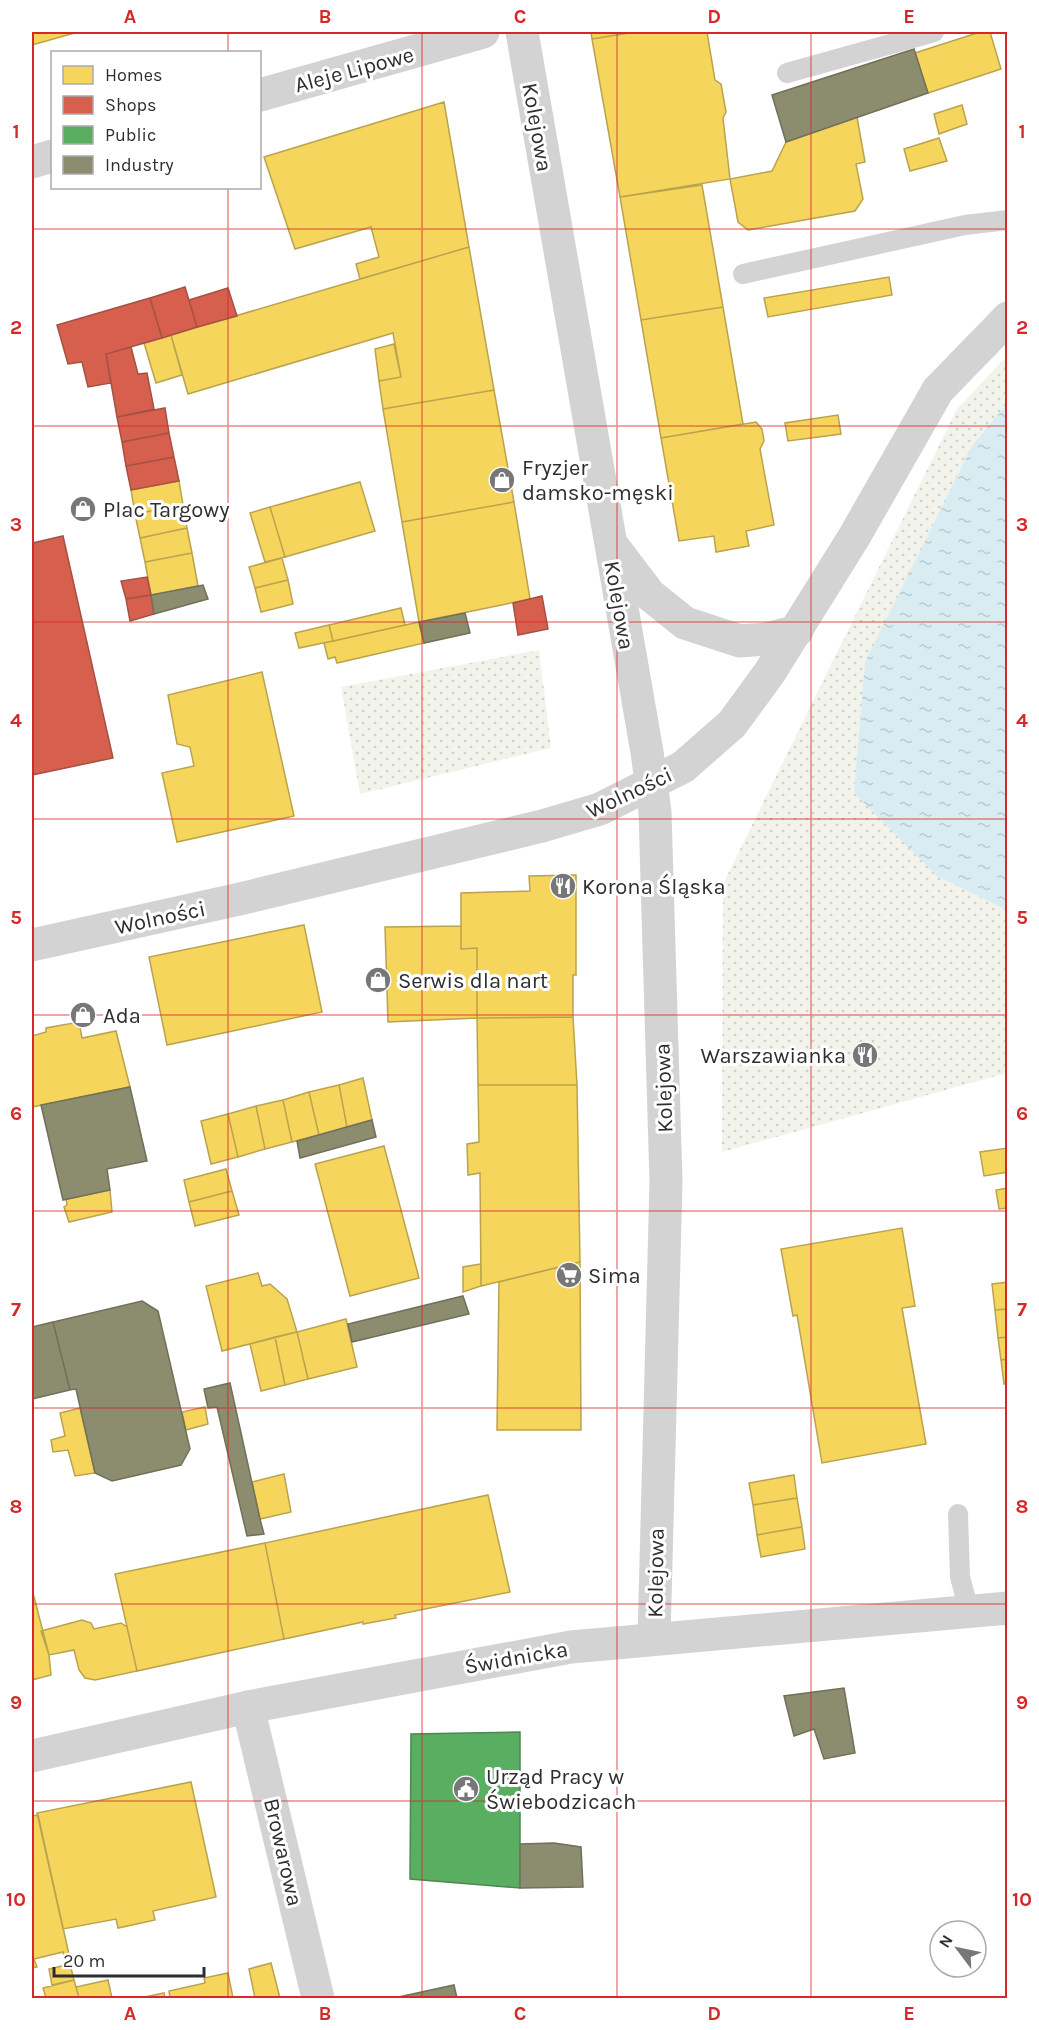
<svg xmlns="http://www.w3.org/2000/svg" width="1039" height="2030" font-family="Karla,sans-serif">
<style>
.park{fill:url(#park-dots)}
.water{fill:url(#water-ripples)}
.homes{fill:#f6d55c;stroke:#baa34e;stroke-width:1.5}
.shops{fill:#d6604d;stroke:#a45144;stroke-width:1.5}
.public{fill:#5aae61;stroke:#4d8852;stroke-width:1.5}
.industry{fill:#8c8c6e;stroke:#70705b;stroke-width:1.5}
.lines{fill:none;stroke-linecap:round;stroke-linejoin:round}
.service{stroke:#d3d3d3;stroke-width:20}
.minor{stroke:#d3d3d3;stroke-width:33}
.tertiary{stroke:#d3d3d3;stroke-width:33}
.grid{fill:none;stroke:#d62828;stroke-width:1.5;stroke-opacity:0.55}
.labels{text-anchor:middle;stroke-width:6;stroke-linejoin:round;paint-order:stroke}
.street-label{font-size:22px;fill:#2e2e2e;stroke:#fff}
.poi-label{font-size:22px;fill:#2e2e2e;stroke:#fff;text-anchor:start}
.neatline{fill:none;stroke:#d62828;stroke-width:2}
.grid-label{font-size:20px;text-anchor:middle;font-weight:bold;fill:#d62828}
</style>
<defs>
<pattern id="park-dots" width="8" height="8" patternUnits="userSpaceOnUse" patternTransform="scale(1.5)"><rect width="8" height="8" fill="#f2f4eb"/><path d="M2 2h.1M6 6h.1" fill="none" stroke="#d0d2ca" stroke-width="1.8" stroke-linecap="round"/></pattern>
<pattern id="water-ripples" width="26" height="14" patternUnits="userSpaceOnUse" patternTransform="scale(1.5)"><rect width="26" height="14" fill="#d8ecf2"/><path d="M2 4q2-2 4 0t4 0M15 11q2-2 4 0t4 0" fill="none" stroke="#bacbd0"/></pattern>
</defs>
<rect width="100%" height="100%" fill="#fff"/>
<!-- park -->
<path class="park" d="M1007,356V1073L722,1152L723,884L957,409Z
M539,650L551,748L360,794L341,687Z"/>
<!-- water -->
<path class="water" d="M1007,404V910L937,876L854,793L865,662L972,446Z"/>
<!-- homes -->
<path class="homes" d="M32,32H78L32,45Z
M591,32H635L592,39Z
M635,32H707L715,80L721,84L726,112L723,118L730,179L620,197L592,39Z
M980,32H990L1001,69L928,93L915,53Z
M444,102L469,247L360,279L356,264L379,257L371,227L295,249L264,157Z
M962,105L967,124L939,134L934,114Z
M857,117L865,162L856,164L863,199L855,211L748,230L738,222L730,179L772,171L786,142Z
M939,138L947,161L910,171L904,149Z
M702,185L723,307L641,320L620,197Z
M469,247L494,390L383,409L379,381L401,377L393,333L188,394L171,335Z
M889,277L892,295L768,317L764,298Z
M723,307L743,424L661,438L641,320Z
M171,335L182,375L156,383L144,343Z
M394,344L401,377L379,381L375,349Z
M494,390L514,502L402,522L383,409Z
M838,415L841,434L788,441L785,423Z
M756,422L762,429L764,441L760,449L774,525L746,531L749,546L716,552L714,536L679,541L661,438Z
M179,481L183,505L135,514L131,490Z
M360,482L375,531L285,557L270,507Z
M514,502L530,599L419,622L402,522Z
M183,505L187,528L140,538L135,514Z
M270,507L285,557L265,562L250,513Z
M187,528L192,553L145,562L140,538Z
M192,553L198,586L151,595L145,562Z
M282,558L288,580L255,588L249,567Z
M288,580L293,604L261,612L255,588Z
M401,608L405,625L333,641L329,625Z
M419,622L424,643L337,663L335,657L328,659L324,643Z
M329,625L333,641L299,648L295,633Z
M262,672L294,816L177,842L162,773L194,766L190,747L177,744L168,695Z
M576,875V975H573V1017L477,1018V948L461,949V893L530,891L529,876Z
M304,925L322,1012L167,1045L149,957Z
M461,926V949L477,948V1018L388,1022L385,927Z
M573,1017L577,1085H478L477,1018Z
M79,1022L82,1038L116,1031L130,1087L32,1107V1036L46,1032V1028Z
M363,1078L372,1120L347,1127L339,1085Z
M339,1085L347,1127L319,1135L309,1092Z
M478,1085H577L580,1262L481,1286L480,1173L468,1175L467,1144L479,1142Z
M309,1092L319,1135L292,1142L283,1100Z
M283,1100L292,1142L265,1149L256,1106Z
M256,1106L265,1149L238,1157L228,1114Z
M228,1114L238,1157L211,1164L201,1121Z
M384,1146L419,1278L350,1296L315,1164Z
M1008,1148V1172L984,1176L980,1152Z
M226,1169L232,1191L189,1202L184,1180Z
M1008,1188V1208L999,1209L996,1190Z
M110,1190L112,1212L69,1222L64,1207L67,1205L66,1199Z
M232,1191L239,1215L195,1226L189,1202Z
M902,1228L915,1306L902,1308L926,1444L822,1463L797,1315L793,1316L781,1249Z
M580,1262L581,1430H497L499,1282Z
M481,1264V1286L463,1292V1267Z
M258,1273L262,1286L270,1284L287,1299L297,1332L222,1351L206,1286Z
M1008,1282V1309L995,1310L992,1284Z
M1008,1309V1337L998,1338L995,1310Z
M346,1319L357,1367L308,1379L297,1332Z
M297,1332L308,1379L285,1385L275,1337Z
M275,1337L285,1385L261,1391L250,1344Z
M1008,1337V1359L1001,1360L998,1338Z
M1008,1359V1383L1004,1384L1001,1360Z
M205,1407L208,1424L186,1430L182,1412Z
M80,1408L95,1473L75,1476L68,1450L53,1452L51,1440L65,1436L60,1413Z
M284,1474L291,1512L260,1519L252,1482Z
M794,1475L797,1498L753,1505L749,1483Z
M488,1495L510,1592L395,1615L396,1618L363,1624V1622L284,1639L265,1543Z
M797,1498L802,1527L757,1535L753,1505Z
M802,1527L805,1549L761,1557L757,1535Z
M265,1543L284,1639L137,1671L115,1574Z
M32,1589L49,1655L51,1675L32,1680Z
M82,1620L91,1623L94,1629L121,1623L127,1627L137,1671L95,1680L85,1678L79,1670L74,1650L49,1655L41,1631Z
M191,1782L216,1897L153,1911L155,1920L118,1928L116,1919L63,1929L37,1813Z
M38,1815L70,1959L65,1960L63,1952L34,1959L37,1967L32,1968V1816Z
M271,1963L280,1998H255L249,1969Z
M70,1964L74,1980L52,1985L49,1969Z
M228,1973L233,1998H170L169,1991L205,1983L204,1978Z
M74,1980L79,1998H46L43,1988Z
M108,1980L112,1998H79L76,1987Z
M164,1993L165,1998H140Z"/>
<!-- shops -->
<path class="shops" d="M185,287L197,327L162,338L150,298Z
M228,288L237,316L197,327L189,300Z
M150,298L162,338L106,354L111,383L88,387L82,362L68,364L57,325Z
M131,347L138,374L147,373L154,409L117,417L106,354Z
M165,408L169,433L122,442L117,417Z
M169,433L174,457L126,466L122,442Z
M174,457L179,481L131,490L126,466Z
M63,536L113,758L32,775V543Z
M147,577L151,595L126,599L121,581Z
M151,595L154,614L130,621L126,599Z
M542,596L548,629L518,635L513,603Z"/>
<!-- public -->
<path class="public" d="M520,1732V1888L410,1879L411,1734Z"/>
<!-- industry -->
<path class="industry" d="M914,49L928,93L786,142L772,95Z
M203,585L208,599L154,614L151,595Z
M465,613L470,633L424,643L419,622Z
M130,1087L147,1161L107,1169L110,1190L63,1200L41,1105Z
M372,1120L376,1137L300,1158L297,1141Z
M463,1296L469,1314L352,1342L348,1324Z
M142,1301L158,1311L190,1449L181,1465L112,1481L95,1473L76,1389L70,1390L53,1322Z
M53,1322L70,1390L32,1399V1327Z
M230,1383L260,1519L264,1534L247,1536L217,1407L208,1408L204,1389Z
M844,1688L855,1753L824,1759L814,1729L794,1736L784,1696Z
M554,1843L581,1847L583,1887L520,1888V1844Z
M454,1985L457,1998H394Z"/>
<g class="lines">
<!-- service -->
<path class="service" d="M787,73L934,32
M743,274L965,225L1008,220
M958,1514L960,1577L969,1611"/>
<!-- minor -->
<path class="minor" d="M522,32L647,752L655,812L666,1182L654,1638
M260,95L483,32
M32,162L52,156
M612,545L650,595L685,623L740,641L767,639L797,631
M248,1707L318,1998"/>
<!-- tertiary -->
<path class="tertiary" d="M32,945L244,898L542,826L600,809L683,767L732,724L770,672L854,537L938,390L1008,318
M32,1756L248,1707L571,1647L1008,1608"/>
</g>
<!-- grid -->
<path class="grid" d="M228,32V52M422,32V1998M617,32V1998M811,32V1998M228,188V1998M32,229H1008M32,426H1008M32,622H1008M32,819H1008M32,1015H1008M32,1211H1008M32,1408H1008M32,1604H1008M32,1801H1008"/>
<!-- icons -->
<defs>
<g id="shop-disc" transform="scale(1.35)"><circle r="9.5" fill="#777" stroke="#fff"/><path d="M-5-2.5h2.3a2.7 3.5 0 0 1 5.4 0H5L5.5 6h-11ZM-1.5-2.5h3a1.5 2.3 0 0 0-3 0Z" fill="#fff"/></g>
<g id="restaurant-disc" transform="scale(1.35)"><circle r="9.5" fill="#777" stroke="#fff"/><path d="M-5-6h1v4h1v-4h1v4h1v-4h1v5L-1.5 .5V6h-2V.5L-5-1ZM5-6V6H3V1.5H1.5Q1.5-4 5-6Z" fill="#fff"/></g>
<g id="supermarket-disc" transform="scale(1.35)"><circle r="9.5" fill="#777" stroke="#fff"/><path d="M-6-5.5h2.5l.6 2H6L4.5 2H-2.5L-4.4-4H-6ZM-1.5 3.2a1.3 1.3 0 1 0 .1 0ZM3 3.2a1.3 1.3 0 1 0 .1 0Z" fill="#fff"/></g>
<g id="civic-disc" transform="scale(1.35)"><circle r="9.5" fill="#777" stroke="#fff"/><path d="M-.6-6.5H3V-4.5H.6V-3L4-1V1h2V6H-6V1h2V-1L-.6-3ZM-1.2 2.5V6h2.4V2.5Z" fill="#fff"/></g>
</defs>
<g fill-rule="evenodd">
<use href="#shop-disc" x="502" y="480"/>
<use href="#shop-disc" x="83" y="509"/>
<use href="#restaurant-disc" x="563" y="886"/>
<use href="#shop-disc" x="378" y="980"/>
<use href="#shop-disc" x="83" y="1015"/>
<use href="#restaurant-disc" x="865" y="1055"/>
<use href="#supermarket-disc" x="569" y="1275"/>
<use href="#civic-disc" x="466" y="1789"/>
</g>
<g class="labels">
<!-- street labels -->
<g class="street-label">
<text transform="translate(354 69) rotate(-15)" y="8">Aleje Lipowe</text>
<text transform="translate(538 127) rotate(80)" y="8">Kolejowa</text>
<text transform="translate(620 605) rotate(80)" y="8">Kolejowa</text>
<text transform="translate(629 792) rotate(-25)" y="8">Wolności</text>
<text transform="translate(160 917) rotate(-12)" y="8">Wolności</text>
<text transform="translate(663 1088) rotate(-92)" y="8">Kolejowa</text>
<text transform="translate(655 1573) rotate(-89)" y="8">Kolejowa</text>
<text transform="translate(516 1657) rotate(-10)" y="8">Świdnicka</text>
<text transform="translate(284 1852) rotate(77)" y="8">Browarowa</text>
</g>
<!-- poi labels -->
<g class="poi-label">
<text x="522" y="475">Fryzjer<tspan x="522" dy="25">damsko-męski</tspan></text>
<text x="103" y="517">Plac Targowy</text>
<text x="582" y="894">Korona Śląska</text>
<text x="398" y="988">Serwis dla nart</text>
<text x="103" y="1023">Ada</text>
<text x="846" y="1063" text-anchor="end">Warszawianka</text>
<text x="588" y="1283">Sima</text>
<text x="486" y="1784">Urząd Pracy w<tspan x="486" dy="25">Świebodzicach</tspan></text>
</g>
</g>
<!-- border -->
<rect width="1039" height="2030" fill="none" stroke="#ffffff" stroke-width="66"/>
<!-- legend -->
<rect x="51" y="51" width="210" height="138" fill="#ffffff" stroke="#ababab" stroke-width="1.5"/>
<rect x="63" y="66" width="30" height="18" fill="#f6d55c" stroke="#ababab" stroke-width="1.5"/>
<text x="105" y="81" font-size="18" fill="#2e2e2e">Homes</text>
<rect x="63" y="96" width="30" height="18" fill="#d6604d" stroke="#ababab" stroke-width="1.5"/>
<text x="105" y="111" font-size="18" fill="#2e2e2e">Shops</text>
<rect x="63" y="126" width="30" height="18" fill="#5aae61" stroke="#ababab" stroke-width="1.5"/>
<text x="105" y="141" font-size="18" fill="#2e2e2e">Public</text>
<rect x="63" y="156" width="30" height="18" fill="#8c8c6e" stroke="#ababab" stroke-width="1.5"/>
<text x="105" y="171" font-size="18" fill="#2e2e2e">Industry</text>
<!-- north arrow -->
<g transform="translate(958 1949) rotate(302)"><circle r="28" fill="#ffffff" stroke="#ababab" stroke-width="1.5"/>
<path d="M0-4.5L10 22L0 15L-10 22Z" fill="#777777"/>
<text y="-9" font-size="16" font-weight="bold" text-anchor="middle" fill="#2e2e2e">N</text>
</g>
<!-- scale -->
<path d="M54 1967v9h150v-9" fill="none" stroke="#2e2e2e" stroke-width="3"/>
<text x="63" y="1967" font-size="18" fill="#2e2e2e" stroke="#ffffff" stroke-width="4.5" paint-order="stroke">20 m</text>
<rect x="33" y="33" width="973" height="1964" class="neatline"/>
<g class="grid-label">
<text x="130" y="23">A</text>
<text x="325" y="23">B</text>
<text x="520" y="23">C</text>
<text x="714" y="23">D</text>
<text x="909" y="23">E</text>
<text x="16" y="138">1</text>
<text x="1022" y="138">1</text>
<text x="16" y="334">2</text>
<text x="1022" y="334">2</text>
<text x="16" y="531">3</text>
<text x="1022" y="531">3</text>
<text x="16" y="727">4</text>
<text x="1022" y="727">4</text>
<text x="16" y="924">5</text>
<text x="1022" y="924">5</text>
<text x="16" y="1120">6</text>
<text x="1022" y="1120">6</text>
<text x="16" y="1316">7</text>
<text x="1022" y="1316">7</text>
<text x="16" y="1513">8</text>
<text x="1022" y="1513">8</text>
<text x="16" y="1709">9</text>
<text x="1022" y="1709">9</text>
<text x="16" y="1906">10</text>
<text x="1022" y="1906">10</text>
<text x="130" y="2020">A</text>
<text x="325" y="2020">B</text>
<text x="520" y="2020">C</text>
<text x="714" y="2020">D</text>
<text x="909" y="2020">E</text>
</g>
</svg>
